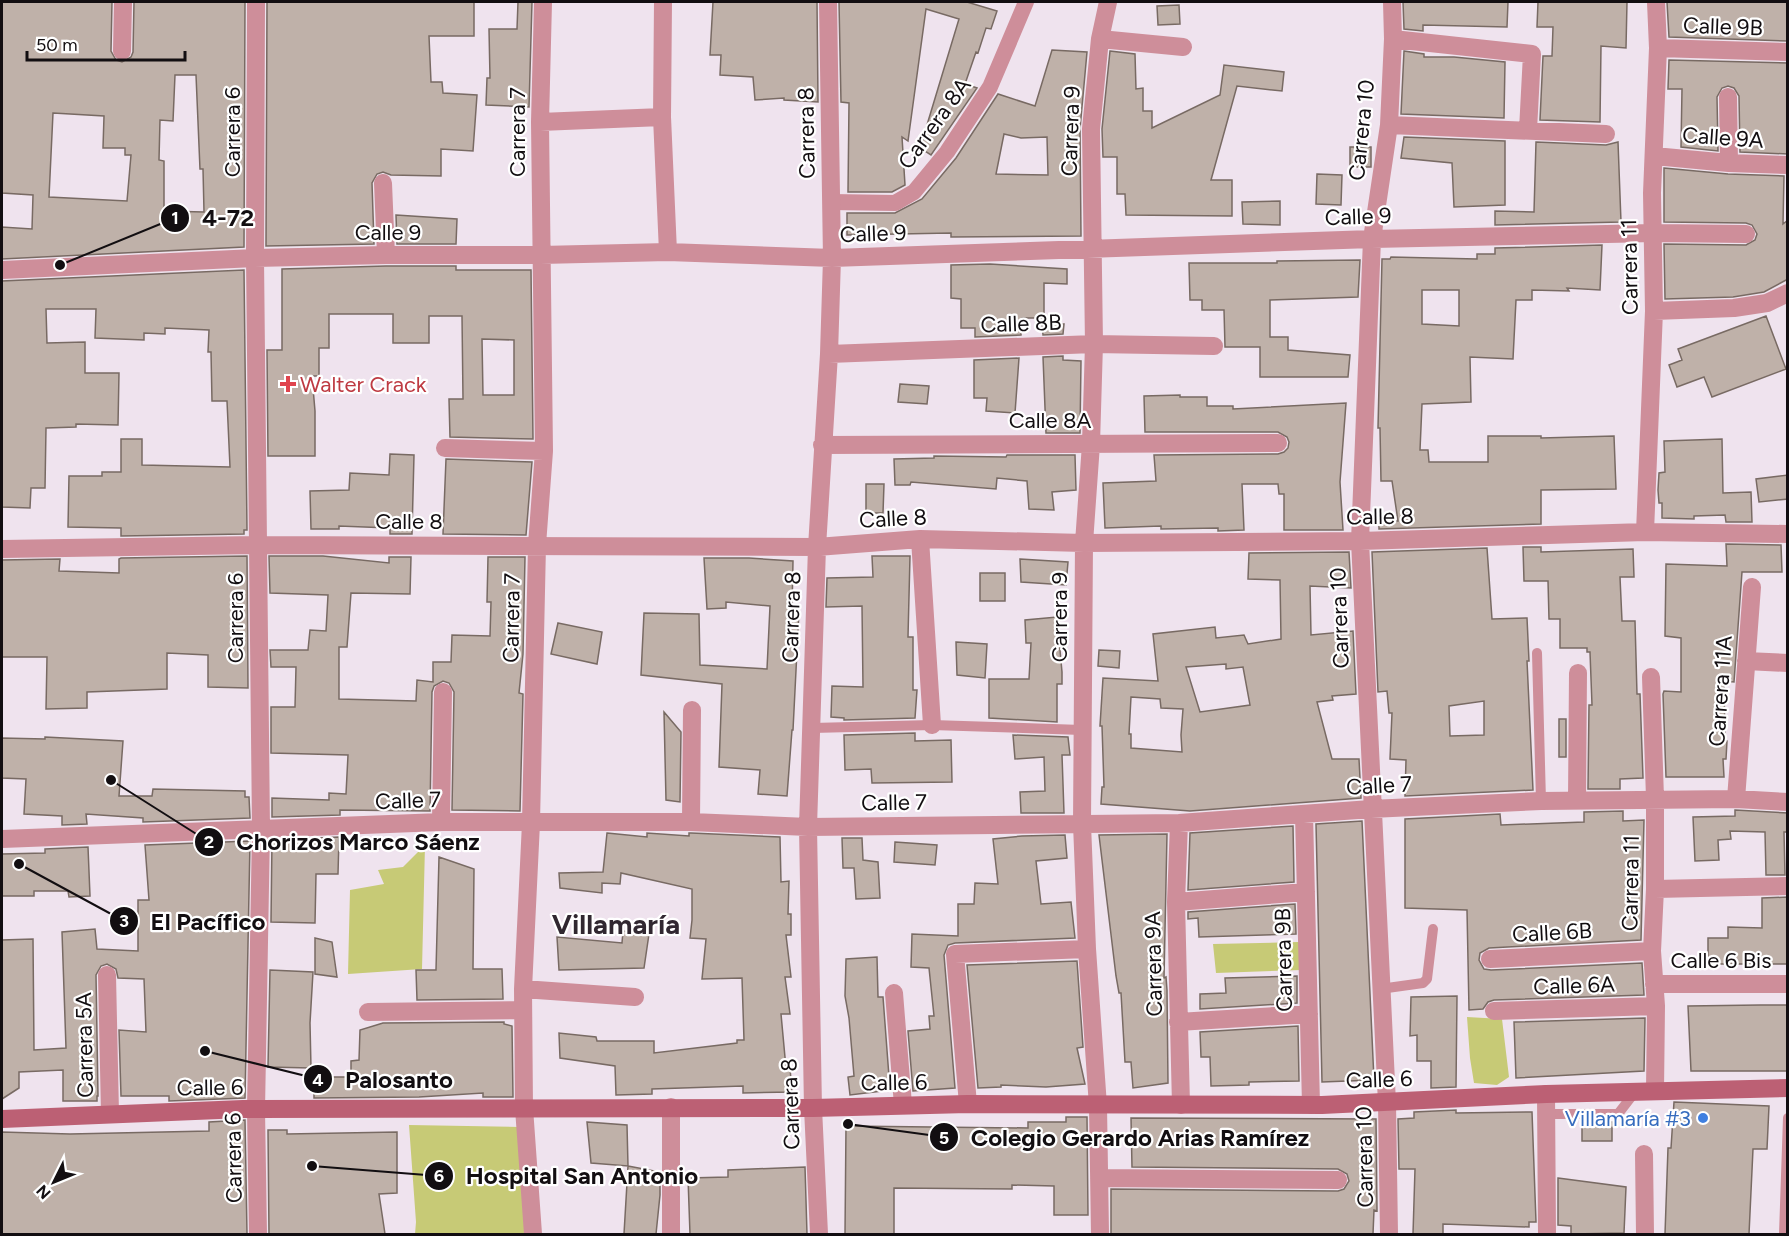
<svg xmlns="http://www.w3.org/2000/svg" width="1789" height="1236" font-family="Figtree,sans-serif">
<style>
.green{fill:#c7ca76}
.building{fill:#bfb1a9;stroke:#786a63;stroke-width:1.5;fill-rule:evenodd}
.lines{fill:none;stroke-linecap:round;stroke-linejoin:round}
.service{stroke:#ce8e9a;stroke-width:10}
.pedestrian{stroke:#ce8e9a;stroke-width:16}
.minor{stroke:#ce8e9a;stroke-width:18}
.secondary{stroke:#bc6074;stroke-width:18}
.health-dot{fill:#e0444e;stroke:#fff;stroke-width:2}
.shop-dot{fill:#3f7fe0;stroke:#fff;stroke-width:2}
.labels{text-anchor:middle;stroke-width:4.5;stroke-linejoin:round;paint-order:stroke}
.street-label{font-size:22px;fill:#120e11;stroke:#fff}
.health-label{font-size:22px;fill:#be3a42;stroke:#fff;text-anchor:start}
.shop-label{font-size:22px;fill:#366cbe;stroke:#fff;text-anchor:end}
.district-label{font-size:28px;font-weight:bold;fill:#302730;stroke:#fff}
.leader{fill:none;stroke:#120e11;stroke-width:2}
.callout-dot{fill:#120e11;stroke:#fff;stroke-width:2}
.mark-label{font-size:18px;text-anchor:middle;font-weight:bold;fill:#fff}
.callout-label{font-size:24px;text-anchor:middle;font-weight:bold;fill:#120e11;stroke:#fff;stroke-width:4.5;stroke-linejoin:round;paint-order:stroke}
</style>
<rect width="100%" height="100%" fill="#efe3ee"/>
<!-- green -->
<path class="green" d="M425,845L422,969L348,974L350,890L384,884L378,870L403,867Z
M1299,942L1302,970L1216,973L1213,944Z
M1467,1017L1502,1019L1509,1077L1497,1085L1474,1083L1470,1058Z
M409,1125L520,1127L530,1234H415L416,1222Z"/>
<!-- building -->
<path class="building" d="M2,2H112L111,51L116,60L122,62L131,57L133,52L134,2H245L244,247L2,259V227L32,229L33,195L2,193ZM175,75H196L200,169H203L204,212L164,211V161L159,160L160,120L173,121ZM53,113L104,116L103,148H125V155H131L127,201L49,197Z
M267,2H474V36H429L431,82H442L443,93L477,95L473,151L441,149V176L391,175L383,172L377,174L372,183L374,244L266,246Z
M518,2H532L529,107L486,105L487,78H490L489,29H517Z
M713,2H817L818,102L784,100V98L755,100L753,77L720,75L721,55H710Z
M839,2H967L997,11L991,29L986,28L978,53L976,52L965,84L977,88L931,155L920,148L959,19L926,9L908,141L902,137L905,185L892,192H848L849,103L841,102Z
M1403,2H1508L1507,27L1423,25V31L1404,29Z
M1538,2H1627L1626,48L1601,46L1600,122L1540,120L1543,56H1552L1553,27H1537Z
M1667,2H1788V41L1669,37Z
M1179,5L1180,24L1158,25L1157,6Z
M1052,50L1087,52L1080,129L1081,236L951,237V233L847,235V213H895L922,199L956,158L998,94L1035,106ZM1004,134L1021,138L1047,137L1048,175L996,174Z
M1110,51L1135,54L1136,89L1143,88V111H1152V128L1220,95L1224,65L1284,72L1282,91L1237,86L1211,180H1232V216L1126,215L1125,194H1117V157H1103L1102,129Z
M1404,51L1424,54V57H1454L1505,62L1504,118L1401,114Z
M1669,60L1788,63V154L1740,152L1739,96L1734,88L1728,86L1722,88L1717,97L1718,151L1681,147L1682,89H1668Z
M1404,137L1505,141V205L1454,207L1452,163L1401,158Z
M1536,142L1606,145L1618,142L1621,222L1495,225V211L1534,212Z
M1350,147H1371V167H1350Z
M1664,168L1728,174L1784,176L1783,224L1788,220V279L1764,292L1733,297L1665,299L1664,244L1746,245L1755,240L1757,234L1752,225L1746,223L1664,222Z
M1317,174L1342,175L1341,205L1316,204Z
M1280,201V225L1243,224L1242,202Z
M396,215L457,219L456,244H397Z
M1602,245L1600,290L1567,288L1569,291L1532,290V300H1516L1513,359L1470,357L1471,402L1422,404L1420,450H1428L1429,462H1488V436H1541V438L1614,436L1616,489L1541,490V524L1379,529V521H1398L1392,481H1381L1380,428H1378L1382,259H1390L1391,257L1477,259V254H1495V248ZM1422,290H1459V326L1422,324Z
M1360,260L1358,297L1270,300V337H1288V350L1350,355L1348,377H1260V347H1225L1224,310H1202V300H1190L1189,263H1277V261Z
M990,264L1067,269V284L1044,283V318H1022L1021,335L975,337V328H961V299L951,298V265Z
M386,266H456V270H531L533,439L450,437L449,399H463L462,316H429V343H393V314H329V348H319V376H312L315,411V456H268L267,350H282V269ZM482,339L514,340V395H483Z
M244,270L247,530H244V534L121,536V528L68,527L69,476H102V472H121V439H142V465L230,467L227,401H212L211,352H208L209,330L165,328V334L144,333V340L95,338L96,309H46L47,343L85,342V373H119L118,425L76,424V427L46,428L45,488H31L30,508L2,507V281Z
M1766,316L1786,369L1712,397L1704,377L1677,387L1669,365L1682,360L1678,349Z
M1042,324H1064L1063,334L1043,335Z
M1063,356V360L1081,361L1080,433H1046L1043,357Z
M1019,358L1015,413L986,411L987,398H974V360Z
M900,384L929,386L927,404L898,402Z
M1180,395V397H1207V406H1233V409L1346,403L1340,482L1343,530H1284V494H1279L1278,484H1242L1244,530L1218,531V528L1161,529V526L1105,528L1103,483L1156,481L1154,455L1278,454L1284,452L1288,448L1289,442L1287,437L1278,432H1145L1144,396Z
M1722,439L1723,493L1751,492L1752,522H1726L1725,515L1694,516V519L1662,518V503H1659L1658,490L1659,473L1665,472L1664,441Z
M390,454L414,455L412,534H390V528L339,526V529H311L310,491L349,490L350,473L389,475Z
M1007,455H1075L1076,490L1052,492L1054,510L1029,509L1027,481L997,478L996,489L911,482L910,485H895L894,459L934,458V456L1006,457Z
M446,459L532,462L526,535L443,534Z
M1788,475V499L1759,502L1756,479Z
M866,484H884L883,513H866Z
M1726,544L1781,545L1782,572H1742L1734,682L1724,681L1725,740L1727,741L1726,759H1723L1724,777H1666L1663,694L1664,691L1681,692V638L1665,636L1666,564L1727,566Z
M1523,547H1541V552L1633,549L1634,577H1620L1622,621H1635L1637,694H1640L1643,778L1620,779V789H1588L1589,705H1592L1590,652H1587V648H1560V619H1549L1548,581H1524Z
M1487,548L1492,619L1527,618L1529,661H1527L1533,790L1405,796L1406,760L1390,759L1392,713H1389L1387,691L1378,692L1372,552ZM1484,701V735L1450,736L1449,706Z
M1349,552L1351,588L1310,586L1311,635L1353,631L1356,694L1332,696L1333,700L1317,702L1332,759H1359L1361,798L1190,811L1101,804L1102,787H1104L1102,726H1100L1103,678L1158,681L1153,634L1215,627L1216,638L1244,635L1248,644L1281,639L1280,580L1248,579L1249,553ZM1226,664V669L1243,667L1250,705L1200,712L1186,667ZM1131,697L1160,699L1161,708L1183,709L1181,735L1182,752L1131,748V734H1129Z
M247,556L248,688L208,687V655L167,653V689L87,692V708L46,709L47,657H2V560L60,559L59,571L119,573V559L121,558Z
M269,556H323L389,563V557H411L410,594L351,593L347,647H339V699L416,701L417,680L433,682V662H451L452,635L490,636L491,602H487L488,557H525L523,654L519,693L523,694L520,811L452,810L454,692L449,683L443,681L434,686L432,692L430,811L340,810V815L272,817V798L329,800V793L346,794L348,755L271,753V707H295L296,667H271L270,650H308L310,630L326,631L328,595L270,593Z
M872,556H910L908,637H913V690H917L915,718L844,720V718L831,717L832,686L863,687L862,606L826,607L827,578L873,577Z
M704,558H749L793,561L792,610L799,611L793,730H792L787,796L758,794L760,770L719,767L722,684L641,675L644,613L699,614L700,665L767,669L770,606L726,602V608L707,609Z
M1020,559L1068,562L1066,585L1021,582Z
M980,573H1005V601H980Z
M1057,617L1062,672V684H1057V722L989,718V679H1029L1031,643H1026L1025,620Z
M558,623L602,632L597,664L551,654Z
M956,642L987,644L985,678L957,675Z
M1099,650L1120,651L1119,668L1098,666Z
M664,712L681,732L680,802L666,800Z
M1559,719H1566V757H1559Z
M915,733V741L951,740L952,782L872,783L871,769L845,770L844,735Z
M1013,735L1068,737L1070,755H1062L1064,813H1021L1020,792L1045,791L1044,757L1015,759Z
M45,737L123,741L119,796H152L153,789L245,791V797H249L250,818L143,822V818L86,814L87,824L62,825V816L24,814L26,779L2,778V738L45,739Z
M1735,810L1788,813V832H1784L1785,875H1766L1765,832L1730,831L1731,839L1718,840L1719,860L1695,861L1693,817L1735,816Z
M1623,811V821L1644,820L1641,940L1489,948L1480,953L1479,960L1484,969L1491,970L1642,963L1644,995L1494,1000L1488,1002L1483,1009L1469,1010L1467,910L1405,908V819L1500,814L1501,825L1584,822V812Z
M1362,821L1374,1080L1322,1082L1316,824Z
M1293,826L1294,882L1188,890L1190,833Z
M607,833L647,837V833L689,836V833H691L780,837L781,882L789,881L788,914H791V935H786L791,977H785L790,1014H781L786,1068H790L792,1092L743,1093V1086L652,1089V1094L616,1095L615,1066L560,1058L559,1033L596,1037L597,1041H654V1053L737,1043V1040H744L742,978L702,979L706,939L690,938L692,920V889L621,873L620,884L602,883V893L560,888L559,873L603,872Z
M1167,834L1164,978L1166,977L1167,990L1168,1083L1133,1088L1131,1062H1125L1121,993H1119L1116,976L1099,835Z
M1065,835L1067,858L1036,861L1041,904L1071,902L1075,938L955,943L948,945L944,955L955,1088L913,1091L908,1031L930,1029L929,1016H934L929,968L911,967L912,934L958,936V904H974L975,883L998,884L993,839L1022,836Z
M339,837L338,874H316L315,923L271,922L272,840Z
M842,838H862L863,860L878,862L880,898L856,899L854,868H843Z
M250,841L245,1098L169,1101V1096H121L119,1030L146,1032L144,979L118,978L116,969L107,964L101,966L96,975L98,1096H97V1101H63V1070L19,1072V1088L2,1099V940L33,939L34,1050L66,1048L62,932L95,929L97,949L138,951V900H149L145,845Z
M895,842L937,845L935,865L894,862Z
M88,847L90,896L69,897L68,891H34V896H2V854L45,853V849Z
M439,857L474,869L473,969H502L503,999L417,1000L416,970H436Z
M1788,897V964H1708V938H1728V927L1762,928V898Z
M1295,904L1296,934L1199,937L1198,918L1188,919V912Z
M623,931L649,934L644,968L559,970L557,937L622,943Z
M315,938L332,942L337,977L315,974Z
M877,957L878,997H883L890,1090L850,1095L848,1077L854,1076L849,1018L845,996L846,959Z
M1077,961L1083,1047L1077,1048L1085,1084L1046,1087L1001,1085V1087L978,1088L967,965Z
M270,970L313,972L310,1023L311,1068L268,1067Z
M1297,976V1003L1200,1009V994L1226,993L1225,978Z
M1457,996L1456,1087L1431,1088V1061H1417V1035L1410,1036L1411,997Z
M1760,1005H1788V1071H1691L1688,1006Z
M1645,1018L1644,1071L1516,1078L1514,1022Z
M504,1022V1024L512,1026L513,1097H483V1093L419,1097L314,1098V1077H351V1061L359,1060L360,1030L383,1023Z
M1298,1026L1299,1081L1249,1082V1085L1211,1086L1210,1057H1201L1200,1032Z
M1674,1102L1769,1106L1767,1149H1753L1749,1234H1665L1668,1148H1671Z
M1456,1110V1113L1532,1112L1536,1222H1529V1227L1443,1224V1234H1413L1415,1169H1399L1398,1119L1414,1118V1112Z
M1066,1117H1087L1088,1215H1054V1186L1012,1185V1189L894,1188V1234H845L846,1126L1028,1128V1122H1066Z
M1131,1118L1376,1119L1377,1211L1374,1210L1373,1234H1111V1189L1338,1191L1344,1189L1349,1181L1347,1174L1338,1169L1132,1167Z
M245,1120L247,1234H2V1132L70,1134L209,1131V1122Z
M587,1122L627,1125L628,1166L591,1163Z
M1582,1122H1612V1141H1582Z
M268,1130H287V1134L397,1132V1193L379,1194L385,1234H269Z
M628,1166L660,1172V1195L656,1234H624Z
M805,1167L807,1234H690L688,1178L728,1177V1170Z
M1558,1178L1626,1187L1624,1233L1571,1234V1226L1558,1225Z"/>
<g class="lines">
<!-- service -->
<path class="service" d="M1537,653L1541,801
M812,728L932,725L1082,730
M1380,989L1423,983L1427,979L1433,929
M1546,1114H1618L1635,1092
M1784,1234L1788,1118"/>
<!-- pedestrian -->
<path class="pedestrian" d="M831,202L895,203L914,192L947,152L990,87L1026,2"/>
<!-- minor -->
<path class="minor" d="M256,2L255,258L261,830L256,1110L258,1234
M663,2L662,117L668,252
M1100,39L1183,47
M1393,39L1532,54L1528,130
M1658,48L1788,52
M122,51L123,2
M1728,97L1729,163
M540,122L662,117
M1389,125L1606,134
M1654,156L1729,163L1788,165
M383,183L386,255
M2,270L255,258L386,255H541L668,252L832,258L1372,239L1654,233L1746,234
M1654,311L1734,308L1767,303L1788,293
M829,354L1094,344L1214,346
M822,445L1278,443
M445,448L544,451
M1645,532L1654,311L1652,193L1658,48L1656,2
M920,539L932,725
M2,549L259,545L817,547L920,539L1084,543L1360,541L1645,532L1788,534
M1746,661L1788,663
M1651,677L1655,798V889L1652,951L1656,1006L1655,1091
M1736,799L1752,587
M1577,801L1578,673
M1304,814L1311,1105
M441,822L443,692
M691,822L692,710
M1179,823L1176,902L1181,1105
M2,839L441,822H691L808,827L1179,823L1371,809L1541,801L1736,799L1788,802
M1655,889L1788,886
M1176,902L1306,892
M1490,959L1652,951
M107,975L110,1113
M1654,984H1788
M523,989L635,997
M894,993L903,1105
M1494,1011L1656,1006
M368,1012L523,1010
M1178,1022L1309,1014
M1546,1094L1547,1234
M968,1104L955,954L1087,949
M671,1107V1234
M1644,1154L1645,1234
M1099,1178L1338,1180
M533,1234L524,1108L523,989L531,823L537,545L544,451L540,122L543,2
M819,1234L813,1108L808,827L817,547L829,354L832,258L828,2
M1100,1234L1098,1106L1087,949L1082,824L1084,543L1091,444L1094,344L1091,129L1100,39L1108,2
M1389,1234L1387,1103L1360,541L1372,239L1389,125L1393,39L1392,2"/>
<!-- secondary -->
<path class="secondary" d="M2,1119L243,1109L813,1108L968,1104L1322,1105L1546,1094L1788,1088"/>
</g>
<!-- markers -->
<path class="health-dot" d="M285 375h6v6h6v6h-6v6h-6v-6h-6v-6h6z"/>
<circle class="shop-dot" cx="1703" cy="1118" r="6"/>
<g class="labels">
<!-- street labels -->
<g class="street-label">
<text transform="translate(1723 26) rotate(2)" y="8">Calle 9B</text>
<text transform="translate(934 123) rotate(-54)" y="8">Carrera 8A</text>
<text transform="translate(1361 130) rotate(-84)" y="8">Carrera 10</text>
<text transform="translate(1070 131) rotate(-88)" y="8">Carrera 9</text>
<text transform="translate(232 132) rotate(-90)" y="8">Carrera 6</text>
<text transform="translate(517 132) rotate(-90)" y="8">Carrera 7</text>
<text transform="translate(806 133) rotate(-91)" y="8">Carrera 8</text>
<text transform="translate(1723 137) rotate(4)" y="8">Calle 9A</text>
<text transform="translate(1358 216) rotate(-2)" y="8">Calle 9</text>
<text x="388" y="240">Calle 9</text>
<text transform="translate(873 233) rotate(-2)" y="8">Calle 9</text>
<text transform="translate(1629 267) rotate(-91)" y="8">Carrera 11</text>
<text transform="translate(1021 323) rotate(-2)" y="8">Calle 8B</text>
<text x="1050" y="428">Calle 8A</text>
<text transform="translate(1380 516) rotate(-1)" y="8">Calle 8</text>
<text transform="translate(893 518) rotate(-3)" y="8">Calle 8</text>
<text x="409" y="529">Calle 8</text>
<text transform="translate(791 617) rotate(-88)" y="8">Carrera 8</text>
<text transform="translate(1059 617) rotate(-90)" y="8">Carrera 9</text>
<text transform="translate(235 618) rotate(-90)" y="8">Carrera 6</text>
<text transform="translate(511 618) rotate(-89)" y="8">Carrera 7</text>
<text transform="translate(1339 618) rotate(-92)" y="8">Carrera 10</text>
<text transform="translate(1720 691) rotate(-86)" y="8">Carrera 11A</text>
<text transform="translate(1379 785) rotate(-3)" y="8">Calle 7</text>
<text transform="translate(408 800) rotate(-2)" y="8">Calle 7</text>
<text transform="translate(894 802) rotate(-1)" y="8">Calle 7</text>
<text transform="translate(1630 883) rotate(-89)" y="8">Carrera 11</text>
<text transform="translate(1552 932) rotate(-3)" y="8">Calle 6B</text>
<text transform="translate(1283 960) rotate(-91)" y="8">Carrera 9B</text>
<text x="1721" y="968">Calle 6 Bis</text>
<text transform="translate(1153 964) rotate(-91)" y="8">Carrera 9A</text>
<text transform="translate(1574 985) rotate(-2)" y="8">Calle 6A</text>
<text transform="translate(84 1045) rotate(-91)" y="8">Carrera 5A</text>
<text transform="translate(1379 1079) rotate(-2)" y="8">Calle 6</text>
<text transform="translate(894 1082) rotate(-1)" y="8">Calle 6</text>
<text transform="translate(210 1087) rotate(-1)" y="8">Calle 6</text>
<text transform="translate(790 1104) rotate(-92)" y="8">Carrera 8</text>
<text transform="translate(1364 1157) rotate(-91)" y="8">Carrera 10</text>
<text transform="translate(233 1158) rotate(-91)" y="8">Carrera 6</text>
</g>
<!-- health labels -->
<g class="health-label">
<text x="300" y="392">Walter Crack</text>
</g>
<!-- shop labels -->
<g class="shop-label">
<text x="1691" y="1126">Villamaría #3</text>
</g>
<!-- district labels -->
<g class="district-label">
<text x="616" y="934">Villamaría</text>
</g>
</g>
<!-- callouts -->
<path class="leader" d="M60 265L175 218M111 780L209 842M19 864L124 921M205 1051L318 1079M848 1124L944 1137M312 1166L439 1176"/>
<g class="callout-dot">
<circle cx="60" cy="265" r="6"/>
<circle cx="111" cy="780" r="6"/>
<circle cx="19" cy="864" r="6"/>
<circle cx="205" cy="1051" r="6"/>
<circle cx="848" cy="1124" r="6"/>
<circle cx="312" cy="1166" r="6"/>
<circle cx="175" cy="218" r="15"/>
<circle cx="209" cy="842" r="15"/>
<circle cx="124" cy="921" r="15"/>
<circle cx="318" cy="1079" r="15"/>
<circle cx="944" cy="1137" r="15"/>
<circle cx="439" cy="1176" r="15"/>
</g>
<g class="mark-label">
<text x="175" y="224">1</text>
<text x="209" y="848">2</text>
<text x="124" y="927">3</text>
<text x="318" y="1086">4</text>
<text x="944" y="1144">5</text>
<text x="439" y="1182">6</text>
</g>
<g class="callout-label">
<text x="228" y="226">4-72</text>
<text x="358" y="850">Chorizos Marco Sáenz</text>
<text x="208" y="930">El Pacífico</text>
<text x="399" y="1088">Palosanto</text>
<text x="1140" y="1146">Colegio Gerardo Arias Ramírez</text>
<text x="582" y="1184">Hospital San Antonio</text>
</g>
<!-- border -->
<rect width="1789" height="1236" fill="none" stroke="#120e11" stroke-width="6"/>
<!-- north arrow -->
<g transform="translate(54 1182) rotate(227)" stroke="#ffffff" stroke-width="4.5" paint-order="stroke">
<path d="M0-4.5L10 22L0 15L-10 22Z" fill="#120e11"/>
<text y="-9" font-size="16" font-weight="bold" text-anchor="middle" fill="#120e11">N</text>
</g>
<!-- scale -->
<path d="M27 51v9h158v-9" fill="none" stroke="#120e11" stroke-width="3"/>
<text x="36" y="51" font-size="18" fill="#120e11" stroke="#ffffff" stroke-width="4.5" paint-order="stroke">50 m</text>
</svg>
